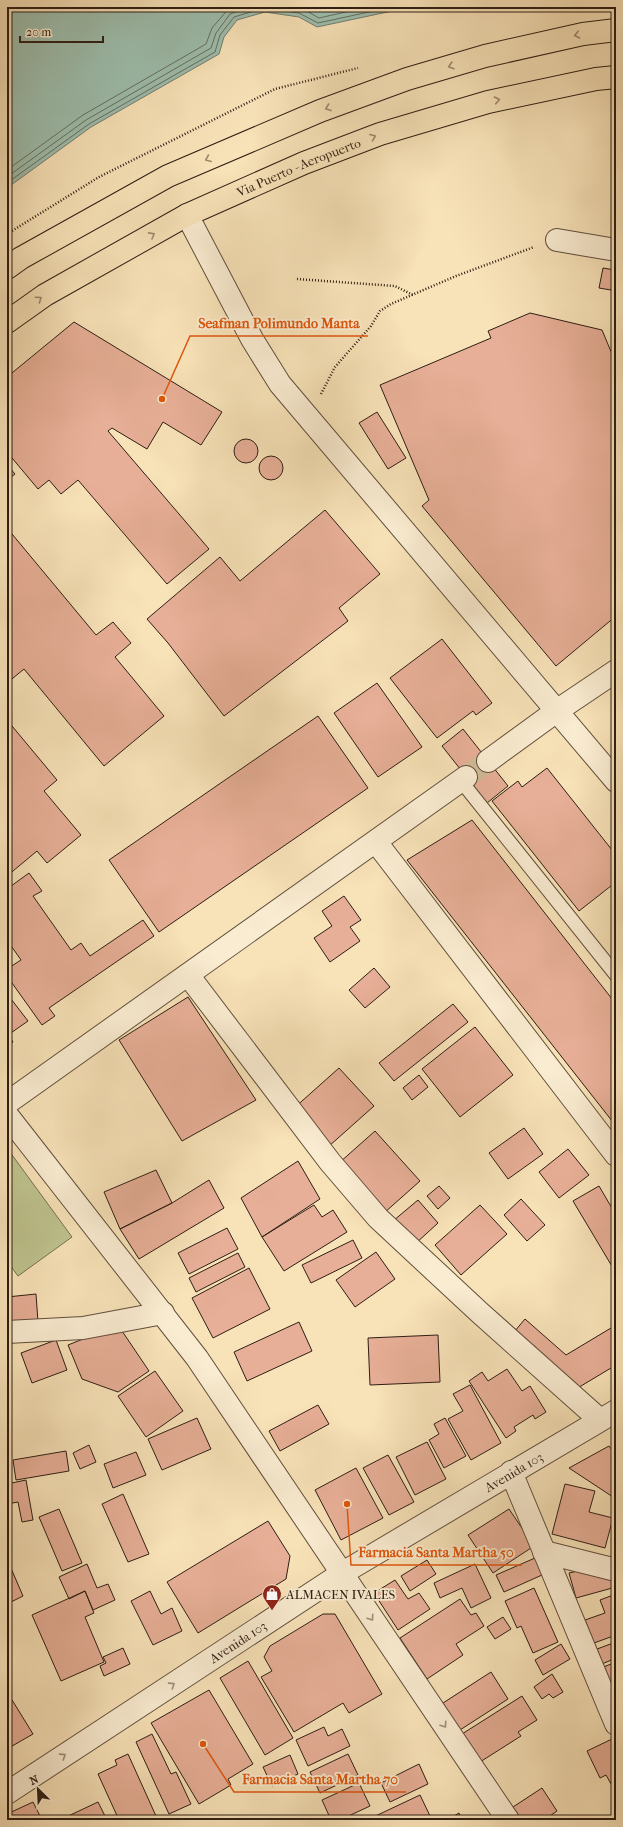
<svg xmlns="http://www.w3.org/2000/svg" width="623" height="1827" font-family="'IM FELL French Canon',serif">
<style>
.green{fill:#bec38e;stroke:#767051}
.water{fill:#9dbead;stroke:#717e70}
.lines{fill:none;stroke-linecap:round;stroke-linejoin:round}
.shore{stroke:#666e60;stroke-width:1}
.building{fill:#e7af97;stroke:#2e1e14}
.minor-tunnel{stroke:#d0bb97;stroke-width:22;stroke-dasharray:22 11;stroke-linecap:butt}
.service-casing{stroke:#604f3d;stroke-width:15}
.minor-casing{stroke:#604f3d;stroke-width:24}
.primary-casing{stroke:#2e1e14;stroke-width:24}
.path{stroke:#2e1e14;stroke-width:2.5;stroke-dasharray:1 2;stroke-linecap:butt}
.service{stroke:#faecd1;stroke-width:13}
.minor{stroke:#faecd1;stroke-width:22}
.primary{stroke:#f8e2b8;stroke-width:22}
.oneway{stroke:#9d8a6e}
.oneway2{stroke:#9e8f7c}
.labels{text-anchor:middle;stroke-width:3.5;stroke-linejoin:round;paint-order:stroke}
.street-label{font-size:13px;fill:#2e1e14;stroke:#faecd1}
.poi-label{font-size:13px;fill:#2e1e14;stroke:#faecd1;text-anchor:start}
.leader{fill:none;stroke:#df560c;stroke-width:1.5}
.callout-dot{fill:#df560c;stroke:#faecd1;stroke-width:1.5}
.callout-label{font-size:14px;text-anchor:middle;font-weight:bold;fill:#df560c;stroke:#faecd1;stroke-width:3.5;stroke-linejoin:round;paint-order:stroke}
</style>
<rect width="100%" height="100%" fill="#f8e2b8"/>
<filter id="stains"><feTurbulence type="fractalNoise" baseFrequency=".005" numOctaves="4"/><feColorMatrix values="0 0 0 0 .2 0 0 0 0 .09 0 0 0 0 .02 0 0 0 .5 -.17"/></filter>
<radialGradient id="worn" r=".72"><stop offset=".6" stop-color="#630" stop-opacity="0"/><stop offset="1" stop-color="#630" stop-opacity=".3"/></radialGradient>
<!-- green -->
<path class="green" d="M7,1148L72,1237L18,1276L7,1261Z"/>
<!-- water -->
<path class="water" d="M7,7H411L317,27L299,17L265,12L237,20L224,37L219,54L91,127L7,188Z"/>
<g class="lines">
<!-- shore -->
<path class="shore" d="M293,7L303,9L319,18L368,7
M7,170L83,115L206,44L212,28L230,7
M7,177L86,120L211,48L216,33L230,14L250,7
M7,183L89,124L215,52L220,35L234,17L264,8L299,13L318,23L392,7"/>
</g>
<!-- building -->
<path class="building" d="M603,268L615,270L611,290L599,288Z
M530,313L602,330L612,354L616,353V616L556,666L422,506L429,500L380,385L491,338L488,331Z
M74,322L222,412L201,445L163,422L147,449L112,428L108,431L209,549L167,584L78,480L61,494L49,480L38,489L7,452V377Z
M377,412L406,458L388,469L359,423Z
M234 451a12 12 0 1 1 24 0a12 12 0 1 1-24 0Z
M259 468a12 12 0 1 1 24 0a12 12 0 1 1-24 0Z
M7,465L15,474L7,480Z
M325,510L380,574L339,608L348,621L224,716L168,643L147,619L220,557L240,581Z
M7,528L96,635L113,622L131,643L115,657L164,716L104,766L24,669L7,683Z
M442,639L492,703L476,715L473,711L437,738L390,678Z
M377,683L422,747L378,777L334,713Z
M318,716L368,788L159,932L109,860Z
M7,720L57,780L44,791L81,835L47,863L37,851L7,876Z
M463,729L508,786L487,803L442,746Z
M547,768L616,855V882L579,911L492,801L518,781L522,787Z
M472,820L616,1004V1126L407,860Z
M29,873L42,891L33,896L71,950L81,943L90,956L143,920L154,936L49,1008L55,1016L42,1025L7,976V969L21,960L7,940V889Z
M344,896L361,920L350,927L360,941L330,962L314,938L332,926L322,911Z
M374,968L390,987L365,1008L349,990Z
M8,995L28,1021L8,1035L13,1042L7,1046V996Z
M188,997L256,1100L182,1141L119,1040Z
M453,1004L468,1022L394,1081L379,1063Z
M475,1027L513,1075L460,1117L422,1069Z
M339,1068L374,1106L328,1147L293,1109Z
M419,1075L428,1087L412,1100L403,1088Z
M524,1128L543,1154L508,1179L489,1153Z
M375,1131L420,1181L384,1213L339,1163Z
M568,1149L589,1175L559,1198L539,1172Z
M298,1161L320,1199L262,1237L241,1198Z
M156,1170L172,1203L120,1229L104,1192Z
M209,1180L224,1208L139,1259L120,1229L172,1203Z
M439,1186L450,1198L438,1209L427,1196Z
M599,1186L616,1215V1273L573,1201Z
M521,1199L545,1225L527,1241L504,1215Z
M418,1200L438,1223L414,1245L393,1221Z
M314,1205L322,1217L333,1210L347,1232L284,1271L262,1237Z
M480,1205L507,1234L461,1275L435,1245Z
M227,1228L238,1249L189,1274L178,1253Z
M353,1240L362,1258L311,1283L302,1265Z
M376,1252L395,1279L355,1307L336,1280Z
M238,1253L245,1267L196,1292L189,1278Z
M249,1268L270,1309L213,1338L192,1298Z
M36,1294L38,1322L7,1328V1297Z
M525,1319L566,1355L616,1325V1365L571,1392L509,1338Z
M299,1322L312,1351L247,1381L234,1352Z
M118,1325L149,1371L118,1392L82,1379L68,1345Z
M438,1335L440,1382L370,1385L368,1338Z
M56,1340L67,1370L32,1383L21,1353Z
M507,1369L522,1391L530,1386L546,1412L535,1419L533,1415L514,1427L516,1431L506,1438L469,1381L482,1372L488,1381Z
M155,1371L183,1411L146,1437L118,1396Z
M470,1385L501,1443L471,1460L448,1419L463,1411L453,1394Z
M318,1405L329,1424L280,1451L269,1431Z
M197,1418L211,1449L162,1470L148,1439Z
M445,1418L466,1456L444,1468L429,1440L439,1434L434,1424Z
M427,1442L446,1479L415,1495L396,1457Z
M89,1445L96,1462L80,1469L73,1453Z
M609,1446L616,1455V1499L569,1468Z
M66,1451L69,1471L16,1480L13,1460Z
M136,1452L146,1475L113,1488L104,1464Z
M388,1455L414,1502L389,1515L363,1468Z
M356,1468L383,1518L341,1540L315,1490Z
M26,1480L33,1520L22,1522L18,1502L7,1504V1484Z
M565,1484L595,1491L589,1512L613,1518L605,1548L552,1534Z
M123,1494L149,1554L128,1562L102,1504Z
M59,1509L82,1563L62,1571L39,1517Z
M509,1509L534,1546L493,1573L468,1535Z
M268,1521L290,1556L286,1579L198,1633L167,1582Z
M535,1558L542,1575L504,1592L496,1575Z
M7,1559L23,1596L7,1604Z
M427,1560L436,1574L410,1591L401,1576Z
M87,1564L97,1588L108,1584L115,1600L93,1610L85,1591L69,1599L59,1577Z
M475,1564L491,1598L471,1608L462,1588L440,1598L434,1583Z
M595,1567L616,1572V1587L576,1598L569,1573Z
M395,1580L408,1599L419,1593L430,1609L398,1630L374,1593Z
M534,1588L558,1642L533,1653L521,1626L517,1628L505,1601Z
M85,1591L94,1613L85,1617L104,1662L61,1681L32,1615Z
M150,1591L161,1614L172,1608L182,1631L153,1645L131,1601Z
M616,1594V1635L594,1643L585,1620L605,1613L600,1600Z
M460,1599L471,1615L476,1613L484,1626L456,1644L463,1655L427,1679L400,1638Z
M323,1614H335L382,1694L349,1713L343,1703L294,1732L261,1677L272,1671L264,1657L270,1646Z
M503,1617L511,1629L495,1639L487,1627Z
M616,1642V1658L602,1664L597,1649Z
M561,1644L570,1659L543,1675L535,1660Z
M123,1648L130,1664L104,1676L100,1666L106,1663L103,1657Z
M248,1661L293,1738L265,1755L220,1678Z
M616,1662V1706L601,1668Z
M491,1672L508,1699L460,1730L443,1703Z
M552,1674L563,1692L553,1698L549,1694L542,1699L534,1687Z
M209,1690L253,1764L228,1779L231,1785L199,1804L151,1723Z
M9,1695L33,1734L7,1749V1696Z
M522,1696L537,1720L518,1732L521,1736L480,1762L462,1734Z
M324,1727L328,1736L342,1729L350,1746L308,1766L296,1740Z
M152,1734L171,1774L176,1772L191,1804L169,1814L136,1742Z
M612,1739L616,1748V1782L611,1784L606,1775L600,1778L587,1751Z
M128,1754L156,1816L148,1820H119L98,1774L117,1765L115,1760Z
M348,1754L358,1775L320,1793L310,1772Z
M290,1755L298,1774L272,1786L263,1767Z
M419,1764L428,1784L390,1802L381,1783Z
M359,1783L370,1806L340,1820H331L322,1800Z
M542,1788L557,1811L544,1820H522L513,1807Z
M420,1795L432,1820H367Z
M33,1802L42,1820H7V1814Z
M98,1802L107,1820H62V1819Z
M459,1813L462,1820H447Z"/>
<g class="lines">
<!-- minor-tunnel -->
<path class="minor-tunnel" d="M466,777L488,761"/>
<!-- service casing -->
<g class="service-casing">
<path id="service" d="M461,781L616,975"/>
</g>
<!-- minor casing -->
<g class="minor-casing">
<g id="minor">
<path d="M187,215L252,339L280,384L616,781"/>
<path d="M557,240L616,250"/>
<path d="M488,761L558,710L616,671"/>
<path d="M376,842L616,1155"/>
<path d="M188,975L330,1162L378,1218L479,1312L600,1420"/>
<path d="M7,1103L466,777"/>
<path d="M7,1115L197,1358L508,1820"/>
<path d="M7,1332L83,1328L163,1313"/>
<path d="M511,1472L616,1724"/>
<path d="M544,1552L616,1570"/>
<path id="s1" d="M7,1793L341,1574L616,1411"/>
</g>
</g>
<!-- primary casing -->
<g class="primary-casing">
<g id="primary">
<path d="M7,268L21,258L168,176L320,111L407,79L485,56L583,34L616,30"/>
<path id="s2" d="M7,322L45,295L187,215L304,163L380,134L488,102L596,79L616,77"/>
</g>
</g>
<!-- path -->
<path class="path" d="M7,234L99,177L275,89L358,68
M297,279L395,286L413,295
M321,394L335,367L371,326L380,311L391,304L456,276L534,247"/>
<!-- service -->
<use href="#service" class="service"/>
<!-- minor -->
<use href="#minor" class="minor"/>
<!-- primary -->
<use href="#primary" class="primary"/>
</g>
<!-- one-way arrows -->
<defs><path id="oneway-chevron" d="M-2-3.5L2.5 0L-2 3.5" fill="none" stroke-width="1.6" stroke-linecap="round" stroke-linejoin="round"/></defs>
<g class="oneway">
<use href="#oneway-chevron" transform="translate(577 35) rotate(168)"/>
<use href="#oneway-chevron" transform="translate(451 66) rotate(164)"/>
<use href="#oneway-chevron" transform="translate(497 100) rotate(-12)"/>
<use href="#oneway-chevron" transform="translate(328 108) rotate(160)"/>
<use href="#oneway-chevron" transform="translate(373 137) rotate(-21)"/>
<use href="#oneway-chevron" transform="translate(208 159) rotate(157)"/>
<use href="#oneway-chevron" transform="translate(152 235) rotate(-29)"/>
<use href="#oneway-chevron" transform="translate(39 299) rotate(-35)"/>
</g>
<g class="oneway2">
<use href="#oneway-chevron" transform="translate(371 1618) rotate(56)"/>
<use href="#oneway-chevron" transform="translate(172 1685) rotate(-33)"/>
<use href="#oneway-chevron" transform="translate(444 1725) rotate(56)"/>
<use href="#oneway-chevron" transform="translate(63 1756) rotate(-33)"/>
</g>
<!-- icons -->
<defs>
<g id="shop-pin" transform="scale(1)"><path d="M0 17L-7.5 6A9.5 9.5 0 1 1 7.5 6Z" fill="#8f2418" stroke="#faecd1"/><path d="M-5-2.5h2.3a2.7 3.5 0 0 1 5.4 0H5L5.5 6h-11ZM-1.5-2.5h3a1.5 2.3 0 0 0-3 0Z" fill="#fff"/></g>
</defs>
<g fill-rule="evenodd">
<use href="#shop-pin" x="272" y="1594"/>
</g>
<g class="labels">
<!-- street labels -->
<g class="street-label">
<text dy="5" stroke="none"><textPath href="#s2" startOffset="331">Via Puerto - Aeropuerto</textPath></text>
<text dy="5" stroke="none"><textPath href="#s1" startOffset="600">Avenida 103</textPath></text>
<text dy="5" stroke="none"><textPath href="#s1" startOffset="276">Avenida 103</textPath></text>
</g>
<!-- poi labels -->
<g class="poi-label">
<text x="286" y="1599">ALMACEN IVALES</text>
</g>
</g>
<!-- callouts -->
<path class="leader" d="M162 399L190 336H368M347 1504L351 1565H522M203 1744L234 1792H406"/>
<g class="callout-dot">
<circle cx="162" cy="399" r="4"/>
<circle cx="347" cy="1504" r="4"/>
<circle cx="203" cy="1744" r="4"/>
</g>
<g class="callout-label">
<text x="279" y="328">Seafman Polimundo Manta</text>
<text x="436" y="1557">Farmacia Santa Martha 50</text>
<text x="320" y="1784">Farmacia Santa Martha 70</text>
</g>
<!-- margin -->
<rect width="623" height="1827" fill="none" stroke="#f8e2b8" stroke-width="24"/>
<rect x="8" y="8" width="607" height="1811" fill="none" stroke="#2e1e14" stroke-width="2"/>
<rect x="12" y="12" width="599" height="1803" fill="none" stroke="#2e1e14"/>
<!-- north arrow -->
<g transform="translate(38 1789) rotate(336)" stroke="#faecd1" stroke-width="3" paint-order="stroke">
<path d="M0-3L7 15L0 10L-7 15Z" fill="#2e1e14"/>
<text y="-6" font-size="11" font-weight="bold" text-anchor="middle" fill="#2e1e14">N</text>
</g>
<!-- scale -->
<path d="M20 36v6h83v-6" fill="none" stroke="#2e1e14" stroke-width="2"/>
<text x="26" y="36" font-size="12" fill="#2e1e14" stroke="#faecd1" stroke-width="3" paint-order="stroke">20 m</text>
<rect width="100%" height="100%" filter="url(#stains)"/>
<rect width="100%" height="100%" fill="url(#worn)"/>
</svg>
